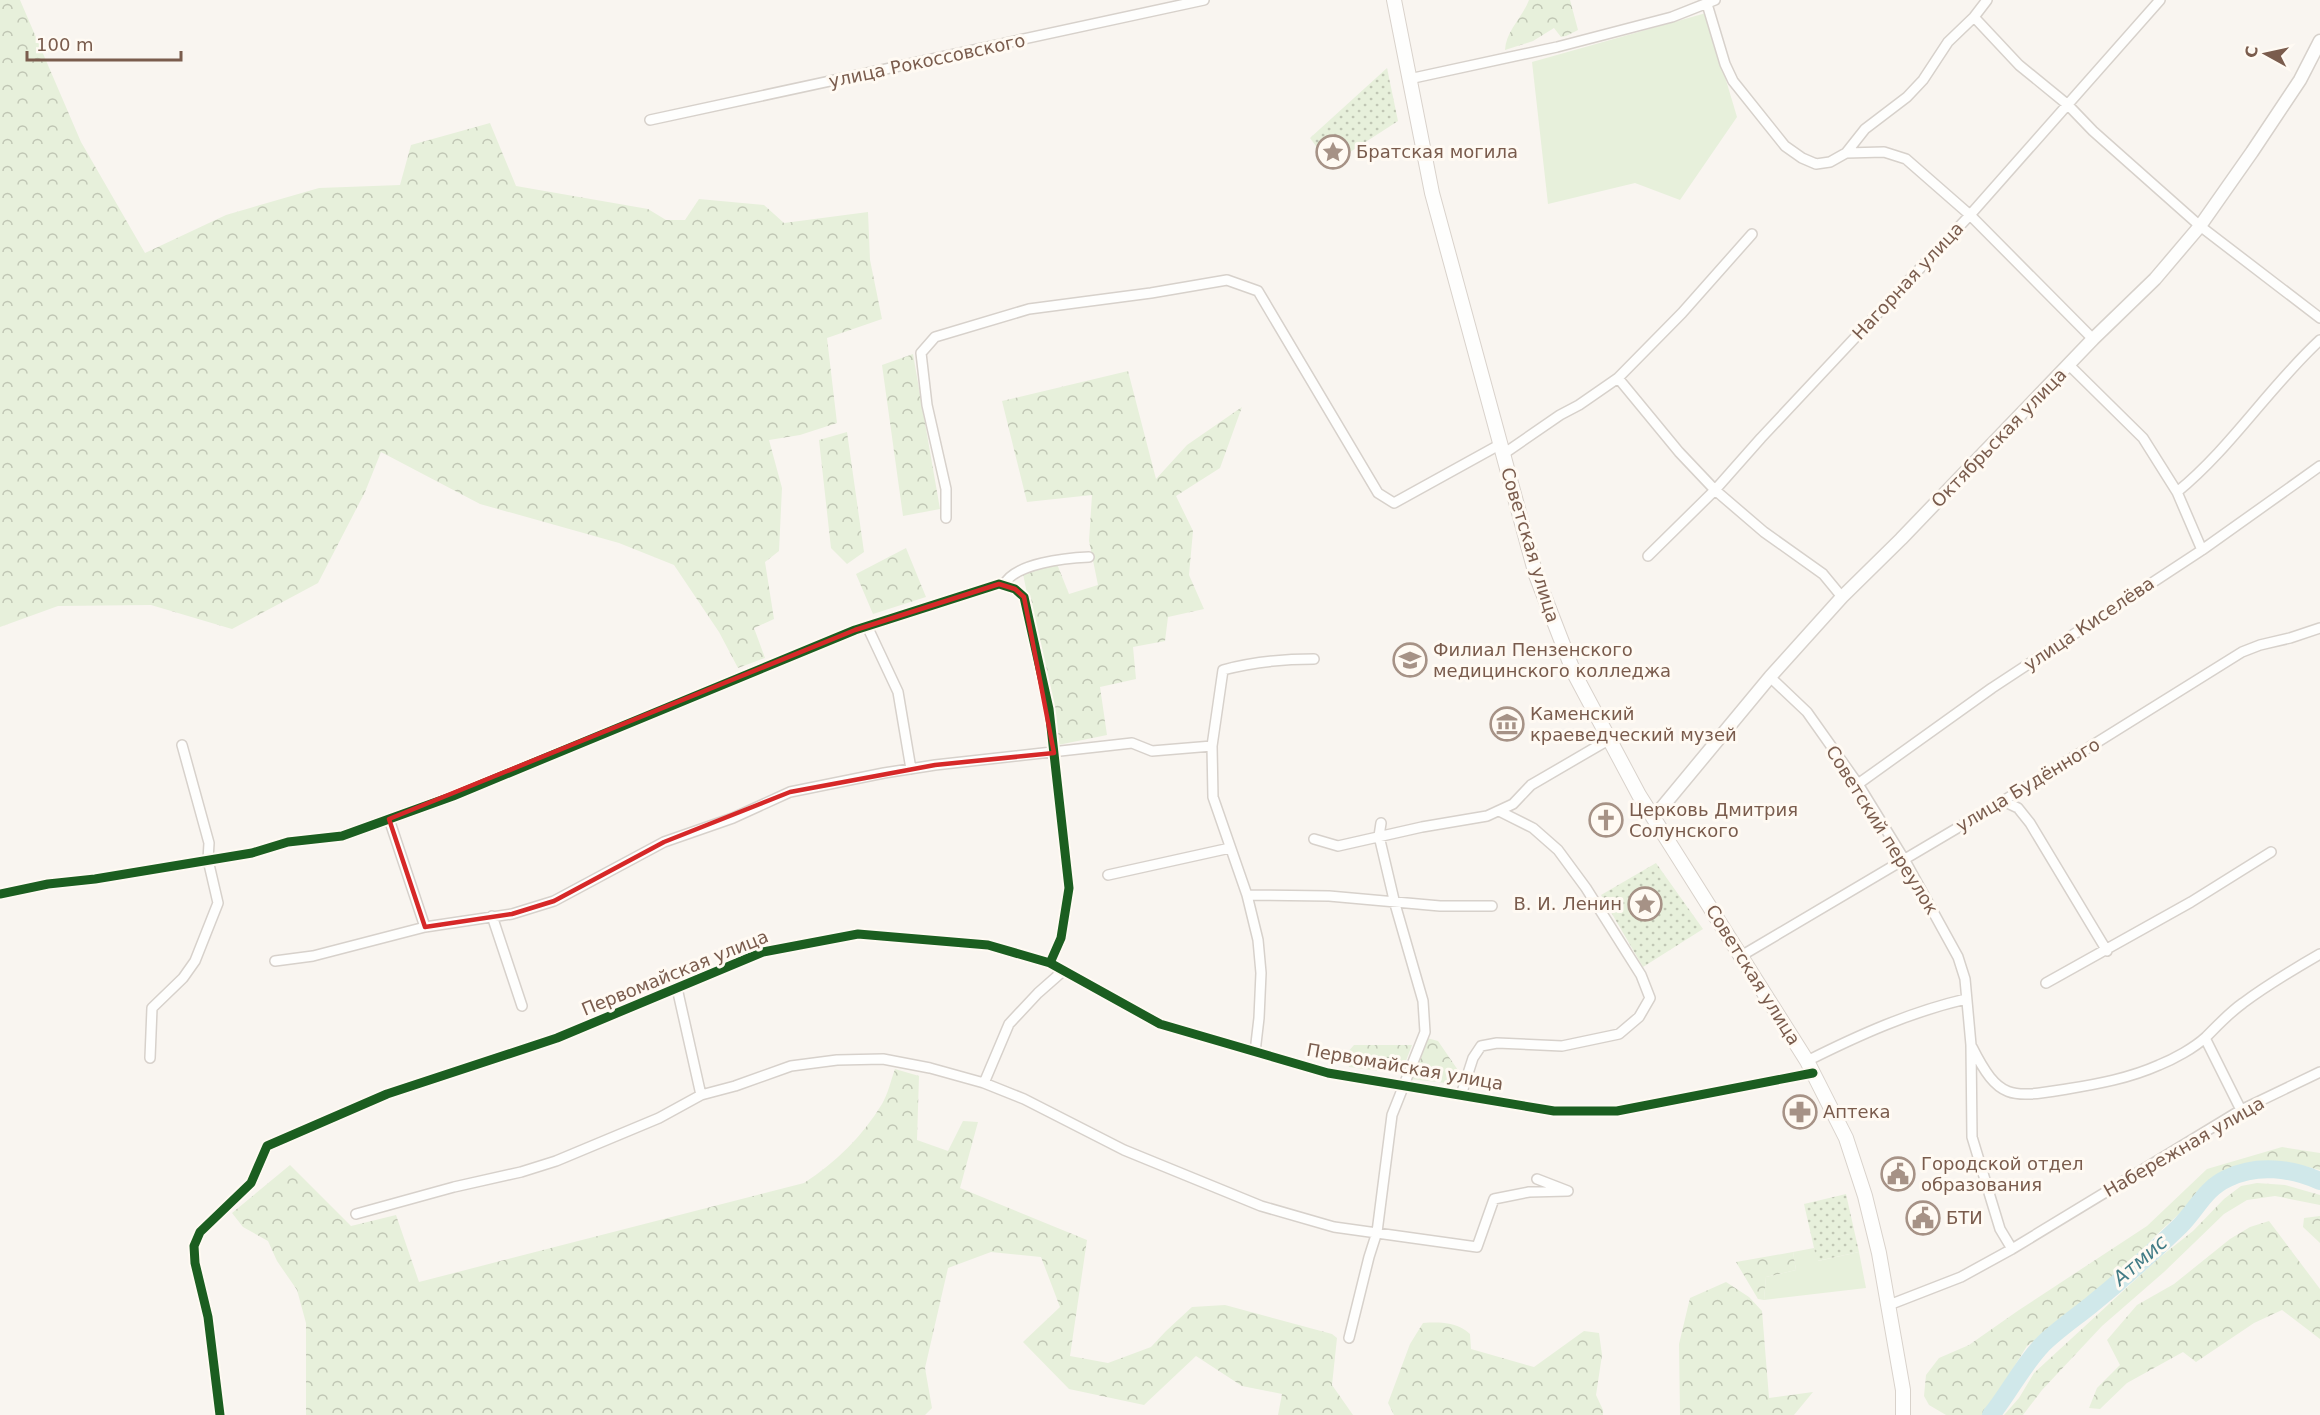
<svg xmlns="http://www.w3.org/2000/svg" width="2320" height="1415" font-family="'DejaVu Sans',sans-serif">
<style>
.grass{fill:#e7f0db}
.forest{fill:url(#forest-crowns)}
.park{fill:url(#park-dots)}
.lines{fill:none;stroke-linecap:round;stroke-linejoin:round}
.river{stroke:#d0e8ea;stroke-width:18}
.minor-casing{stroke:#d7d1cb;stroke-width:12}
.tertiary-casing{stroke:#d7d1cb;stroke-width:15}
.secondary-casing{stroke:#d9d2cb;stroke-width:16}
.minor{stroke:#fefefd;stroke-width:9}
.tertiary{stroke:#fefefd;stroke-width:12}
.secondary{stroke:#fefefd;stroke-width:14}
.cycleway-casing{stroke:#fffaf3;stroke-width:13}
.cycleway{stroke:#1b5e20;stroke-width:9}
.marked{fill:none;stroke:#d62828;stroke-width:4.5;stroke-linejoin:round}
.labels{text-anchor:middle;stroke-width:6;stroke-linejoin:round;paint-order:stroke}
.street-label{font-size:18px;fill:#7a5c4d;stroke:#fffaf3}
.poi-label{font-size:18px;fill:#7a5c4d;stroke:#fffaf3;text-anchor:start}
.water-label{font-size:20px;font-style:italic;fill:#437c86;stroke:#fffaf3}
</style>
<defs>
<pattern id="forest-crowns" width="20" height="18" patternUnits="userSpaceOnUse" patternTransform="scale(1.5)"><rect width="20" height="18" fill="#e7f0db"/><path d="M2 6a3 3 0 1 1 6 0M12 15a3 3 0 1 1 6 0" fill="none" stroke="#c0c6b4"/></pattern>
<pattern id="park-dots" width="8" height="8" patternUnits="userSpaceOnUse" patternTransform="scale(1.5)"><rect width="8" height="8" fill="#e7f0db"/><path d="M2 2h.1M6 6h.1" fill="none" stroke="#c0c6b4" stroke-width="1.8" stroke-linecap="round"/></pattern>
</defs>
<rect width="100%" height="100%" fill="#f9f5f0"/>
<!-- grass -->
<path class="grass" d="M1706,13L1737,117L1680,200L1635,183L1548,204L1532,62Z
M1814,1248L1818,1261L1859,1252L1866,1288L1764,1300L1766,1277L1796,1270L1793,1252Z"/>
<!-- forest -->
<path class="forest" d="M0,0H20L81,142L145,253L226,215L319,188L400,185L411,145L490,123L516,186L648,209L666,220H685L699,199L764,205L784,223L868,212L870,260L882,319L827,338L837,423L800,435L769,440L782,488L779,551L765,562L774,619L754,628L765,658L738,668L719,632L674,565L619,543L480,504L381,452L365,492L318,583L232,629L151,605L58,606L0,627Z
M1529,0H1570L1578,30L1566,36L1561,37L1554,28L1533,41L1505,50C1506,31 1522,18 1529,0Z
M913,354L940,509L903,516L882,365Z
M1128,371L1156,479L1187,445L1242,407L1220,468L1176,496L1193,531L1189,575L1204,609L1168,617L1165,641L1133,647L1136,679L1100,687L1107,735L1058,745L1023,574L1057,564L1069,594L1098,585L1089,541L1092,495L1027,502L1002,401Z
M847,432L864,552L847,564L831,548L819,440Z
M906,548L926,597L873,614L856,574Z
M1427,1038L1438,1041L1462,1076L1455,1084L1410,1079Z
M1354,1045H1412L1401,1074L1349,1067L1346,1054Z
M895,1069L919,1076L917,1140L948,1151L963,1121L978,1122L960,1188L1087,1240L1070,1356L1108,1363L1151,1347L1166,1331L1192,1307L1225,1305L1332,1334L1337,1338L1332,1385L1353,1415H1278L1282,1394L1242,1386L1196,1356L1144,1405L1069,1389L1023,1342L1060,1307L1041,1257L991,1252L948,1268L925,1368L932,1408L925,1415H306V1323L297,1290L277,1261L268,1241L243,1227L232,1213L290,1165L351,1226L396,1215L419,1282L804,1183C836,1162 862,1137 882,1104C888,1094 891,1080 895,1069Z
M2282,1147L2320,1153V1170L2296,1164L2265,1165L2247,1168L2205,1184L2194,1200L2154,1237L2132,1263L2104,1288L2027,1346L1984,1415H1946L1929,1405L1924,1396L1926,1375L1939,1358L1969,1345L2019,1310L2147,1226L2207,1169Z
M2257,1183L2285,1185L2320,1195V1205L2275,1196L2247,1200L2224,1214L2164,1272L2102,1326L2042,1390L2023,1415H2004L2019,1398L2034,1373L2159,1258L2193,1231L2224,1199L2241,1186Z
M2320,1216V1243L2303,1227L2304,1218Z
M2269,1221L2320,1289V1339L2282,1310L2254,1323L2196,1362L2183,1352L2127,1383L2100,1409L2089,1408L2097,1388L2120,1365L2107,1340L2137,1305L2174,1284L2230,1239L2250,1227Z
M1793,1252L1796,1270L1766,1277L1764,1300L1758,1299L1736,1262Z
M1726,1282L1749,1297L1762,1311L1769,1398L1813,1392L1794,1415H1680L1679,1344L1690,1298Z
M1423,1323C1441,1322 1457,1322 1470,1334L1471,1349L1534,1367L1584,1331L1599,1333L1602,1355L1596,1395L1603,1410V1415H1394L1388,1403L1410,1344Z"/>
<!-- park -->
<path class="park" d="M1387,68L1398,121L1330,165L1310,138Z
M1656,863L1703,929L1643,967L1601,895Z
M1846,1194L1859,1252L1817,1261L1804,1204Z"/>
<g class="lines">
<!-- river -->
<path class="river" d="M1991,1415C2009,1393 2022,1366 2042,1345C2057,1330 2075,1318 2091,1305C2122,1280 2152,1253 2180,1226C2198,1208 2204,1189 2228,1178C2257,1164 2291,1168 2320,1181"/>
<!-- minor casing -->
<g class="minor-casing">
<path id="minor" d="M1707,4L1725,64L1733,81L1785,146L1802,158L1816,164L1830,162L1846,153L1865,129L1907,97L1923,80L1948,42L1974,17L1987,0
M1974,17L2019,65L2068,105L2093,131L2200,226L2320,318
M1409,79L1557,47L1672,17L1715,0
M650,120L1204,0
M1846,153L1884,152L1906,159L1970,215L2093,339
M2069,365L2143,438L2177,492L2202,550
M1618,378L1679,452L1715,490L1764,532L1823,574L1842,597
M1502,455L1560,415L1579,405L1618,378L1682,313L1752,234
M2177,492C2231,448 2269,387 2320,340
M946,518V489L927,405L921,353L935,337L1029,309L1151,293L1227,280L1258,291L1378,493L1394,503L1499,445
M1648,556L1715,490L1761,438L1970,215L2160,0
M1004,585C1014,563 1067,558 1089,557
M867,626L898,692L911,769
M1770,677L1807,712L1858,784L1904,859L1958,957L1965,979L1971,1045L1972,1137L2000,1229L2012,1249
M1858,784L1992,688L2202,550L2320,466
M2003,801L2018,808L2030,823L2107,951
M389,819L425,927
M1314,839L1338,846L1422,827L1487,816L1513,804L1531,785L1610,739
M1108,875L1230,848
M0,894L48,884L95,879L252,853L288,842L342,836L453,796L855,630L999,584L1015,589L1024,597L1049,709L1069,888L1061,938L1050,963
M1247,895L1329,896L1440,906H1492
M492,916L522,1006
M1741,956L2003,801L2242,652L2260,645L2290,638L2320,628
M275,961L313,956L425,927L512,914L554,901L664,842L733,818L790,792L884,773L935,765L1132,743L1152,751L1212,746
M2046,983L2191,902L2271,852
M677,988L701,1095
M2205,1038L2241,1110
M1972,1047C1999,1101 2011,1098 2067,1089C2098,1084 2130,1078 2159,1065C2174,1059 2194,1048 2206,1037C2218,1025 2229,1013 2243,1003C2267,985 2294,969 2320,954
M1255,1052L1259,1018L1261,973L1258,940L1247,895L1213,797L1212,746L1223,670C1253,662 1283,659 1314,659
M150,1058L152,1008L183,978L195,961L218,903L208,860L209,843L182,745
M1807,1061C1859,1035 1910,1012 1966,999
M984,1083L1009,1024L1038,993L1063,971
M1461,1095L1473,1058L1481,1046L1497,1043L1562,1046L1619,1034L1639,1017L1650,998L1641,975L1586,888L1558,850L1533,828L1499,811
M356,1214L454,1187L521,1172L556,1161L659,1118L701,1095L735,1086L791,1066L837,1060L883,1059L930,1068L984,1083L1024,1099L1124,1150L1261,1206L1334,1227L1477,1247L1494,1199L1529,1192L1568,1191L1537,1179
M1889,1305L1961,1277L2012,1249L2241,1110L2320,1072
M1349,1338L1369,1257L1377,1232L1392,1115L1425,1032L1423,1001L1395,904L1379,836L1381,823
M220,1415L208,1317L195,1263L194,1246L200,1232L251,1183L267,1146L387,1094L557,1038L763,952L858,934L988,945L1050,963L1160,1024L1328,1073L1554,1111H1617L1813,1073"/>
</g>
<!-- tertiary casing -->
<g class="tertiary-casing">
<path id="tertiary" d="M1654,817L1770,677L1842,597L1901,539L2093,339L2155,279L2200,226L2252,152L2300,80L2320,41"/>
</g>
<!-- secondary casing -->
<g class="secondary-casing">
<path id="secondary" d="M1394,0L1432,193L1536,575L1574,673L1639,795L1807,1061L1846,1138L1865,1196L1879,1253L1903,1390V1415"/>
</g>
<!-- minor -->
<use href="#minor" class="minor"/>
<!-- tertiary -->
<use href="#tertiary" class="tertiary"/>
<!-- secondary -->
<use href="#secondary" class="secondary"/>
<!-- cycleway casing -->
<g class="cycleway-casing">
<path id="cycleway" d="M0,894L48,884L95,879L252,853L288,842L342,836L453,796L855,630L999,584L1015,589L1024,597L1049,709L1069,888L1061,938L1050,963
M220,1415L208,1317L195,1263L194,1246L200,1232L251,1183L267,1146L387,1094L557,1038L763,952L858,934L988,945L1050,963L1160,1024L1328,1073L1554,1111H1617L1813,1073"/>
</g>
<!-- cycleway -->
<use href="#cycleway" class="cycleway"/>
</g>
<!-- marked area -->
<path class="marked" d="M999,584L1015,589L1024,597L1054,753L935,765L790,792L664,842L554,901L512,914L425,927L389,819L855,630Z"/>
<!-- icons -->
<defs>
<g id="sight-ring" transform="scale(1.725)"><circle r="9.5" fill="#fffaf3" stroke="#a69286" stroke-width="1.5"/><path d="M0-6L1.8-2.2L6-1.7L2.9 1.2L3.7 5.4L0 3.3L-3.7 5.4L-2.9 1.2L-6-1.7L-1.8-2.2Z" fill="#a69286"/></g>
<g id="university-ring" transform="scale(1.725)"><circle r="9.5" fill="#fffaf3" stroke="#a69286" stroke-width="1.5"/><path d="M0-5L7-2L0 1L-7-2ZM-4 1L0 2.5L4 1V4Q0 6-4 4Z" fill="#a69286"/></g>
<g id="museum-ring" transform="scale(1.725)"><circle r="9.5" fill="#fffaf3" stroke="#a69286" stroke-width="1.5"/><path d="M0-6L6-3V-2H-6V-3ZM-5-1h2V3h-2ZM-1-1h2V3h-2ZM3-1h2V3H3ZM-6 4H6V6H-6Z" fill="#a69286"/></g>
<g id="church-ring" transform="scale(1.725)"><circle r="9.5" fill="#fffaf3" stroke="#a69286" stroke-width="1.5"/><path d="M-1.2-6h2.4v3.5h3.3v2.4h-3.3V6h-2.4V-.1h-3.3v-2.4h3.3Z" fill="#a69286"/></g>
<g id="pharmacy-ring" transform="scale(1.725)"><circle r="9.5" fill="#fffaf3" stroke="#a69286" stroke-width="1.5"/><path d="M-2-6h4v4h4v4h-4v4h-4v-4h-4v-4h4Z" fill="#a69286"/></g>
<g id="civic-ring" transform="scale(1.725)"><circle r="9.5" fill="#fffaf3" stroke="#a69286" stroke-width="1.5"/><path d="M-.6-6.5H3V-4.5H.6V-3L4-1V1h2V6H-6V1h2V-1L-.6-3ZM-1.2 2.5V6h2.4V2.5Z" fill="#a69286"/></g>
</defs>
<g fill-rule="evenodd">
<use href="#sight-ring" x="1333" y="152"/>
<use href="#university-ring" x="1410" y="660"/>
<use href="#museum-ring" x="1507" y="724"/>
<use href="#church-ring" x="1606" y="820"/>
<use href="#sight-ring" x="1645" y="904"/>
<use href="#pharmacy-ring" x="1800" y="1112"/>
<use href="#civic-ring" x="1898" y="1174"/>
<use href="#civic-ring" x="1923" y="1218"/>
</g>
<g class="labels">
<!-- street labels -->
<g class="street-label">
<text transform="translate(927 61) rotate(-12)" y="6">улица Рокоссовского</text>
<text transform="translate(1908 281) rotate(-47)" y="6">Нагорная улица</text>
<text transform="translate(1999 438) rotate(-46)" y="6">Октябрьская улица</text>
<text transform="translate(1530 545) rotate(73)" y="6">Советская улица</text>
<text transform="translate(2089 624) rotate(-34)" y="6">улица Киселёва</text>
<text transform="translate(2028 785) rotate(-31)" y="6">улица Будённого</text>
<text transform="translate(1882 830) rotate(58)" y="6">Советский переулок</text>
<text transform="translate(675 973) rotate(-22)" y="6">Первомайская улица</text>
<text transform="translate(1753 975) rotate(58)" y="6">Советская улица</text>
<text transform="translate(1405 1067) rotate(10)" y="6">Первомайская улица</text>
<text transform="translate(2184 1147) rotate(-30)" y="6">Набережная улица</text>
</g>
<!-- poi labels -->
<g class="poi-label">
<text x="1356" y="158">Братская могила</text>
<text x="1433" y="656">Филиал Пензенского<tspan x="1433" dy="21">медицинского колледжа</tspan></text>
<text x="1530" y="720">Каменский<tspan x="1530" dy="21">краеведческий музей</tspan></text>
<text x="1629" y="816">Церковь Дмитрия<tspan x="1629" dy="21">Солунского</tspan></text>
<text x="1622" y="910" text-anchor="end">В. И. Ленин</text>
<text x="1823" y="1118">Аптека</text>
<text x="1921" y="1170">Городской отдел<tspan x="1921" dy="21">образования</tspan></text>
<text x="1946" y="1224">БТИ</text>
</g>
<!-- water labels -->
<g class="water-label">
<text transform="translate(2140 1260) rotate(-41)" y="7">Атмис</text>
</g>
</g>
<!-- north arrow -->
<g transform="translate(2266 54) rotate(278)" stroke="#fffaf3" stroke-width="4.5" paint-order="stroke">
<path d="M0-4.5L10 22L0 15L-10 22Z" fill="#7a5c4d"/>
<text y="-9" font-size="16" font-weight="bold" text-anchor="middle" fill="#7a5c4d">С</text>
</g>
<!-- scale -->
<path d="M27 51v9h154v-9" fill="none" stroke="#7a5c4d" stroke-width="3"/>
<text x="36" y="51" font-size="18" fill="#7a5c4d" stroke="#fffaf3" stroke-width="4.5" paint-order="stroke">100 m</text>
</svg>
